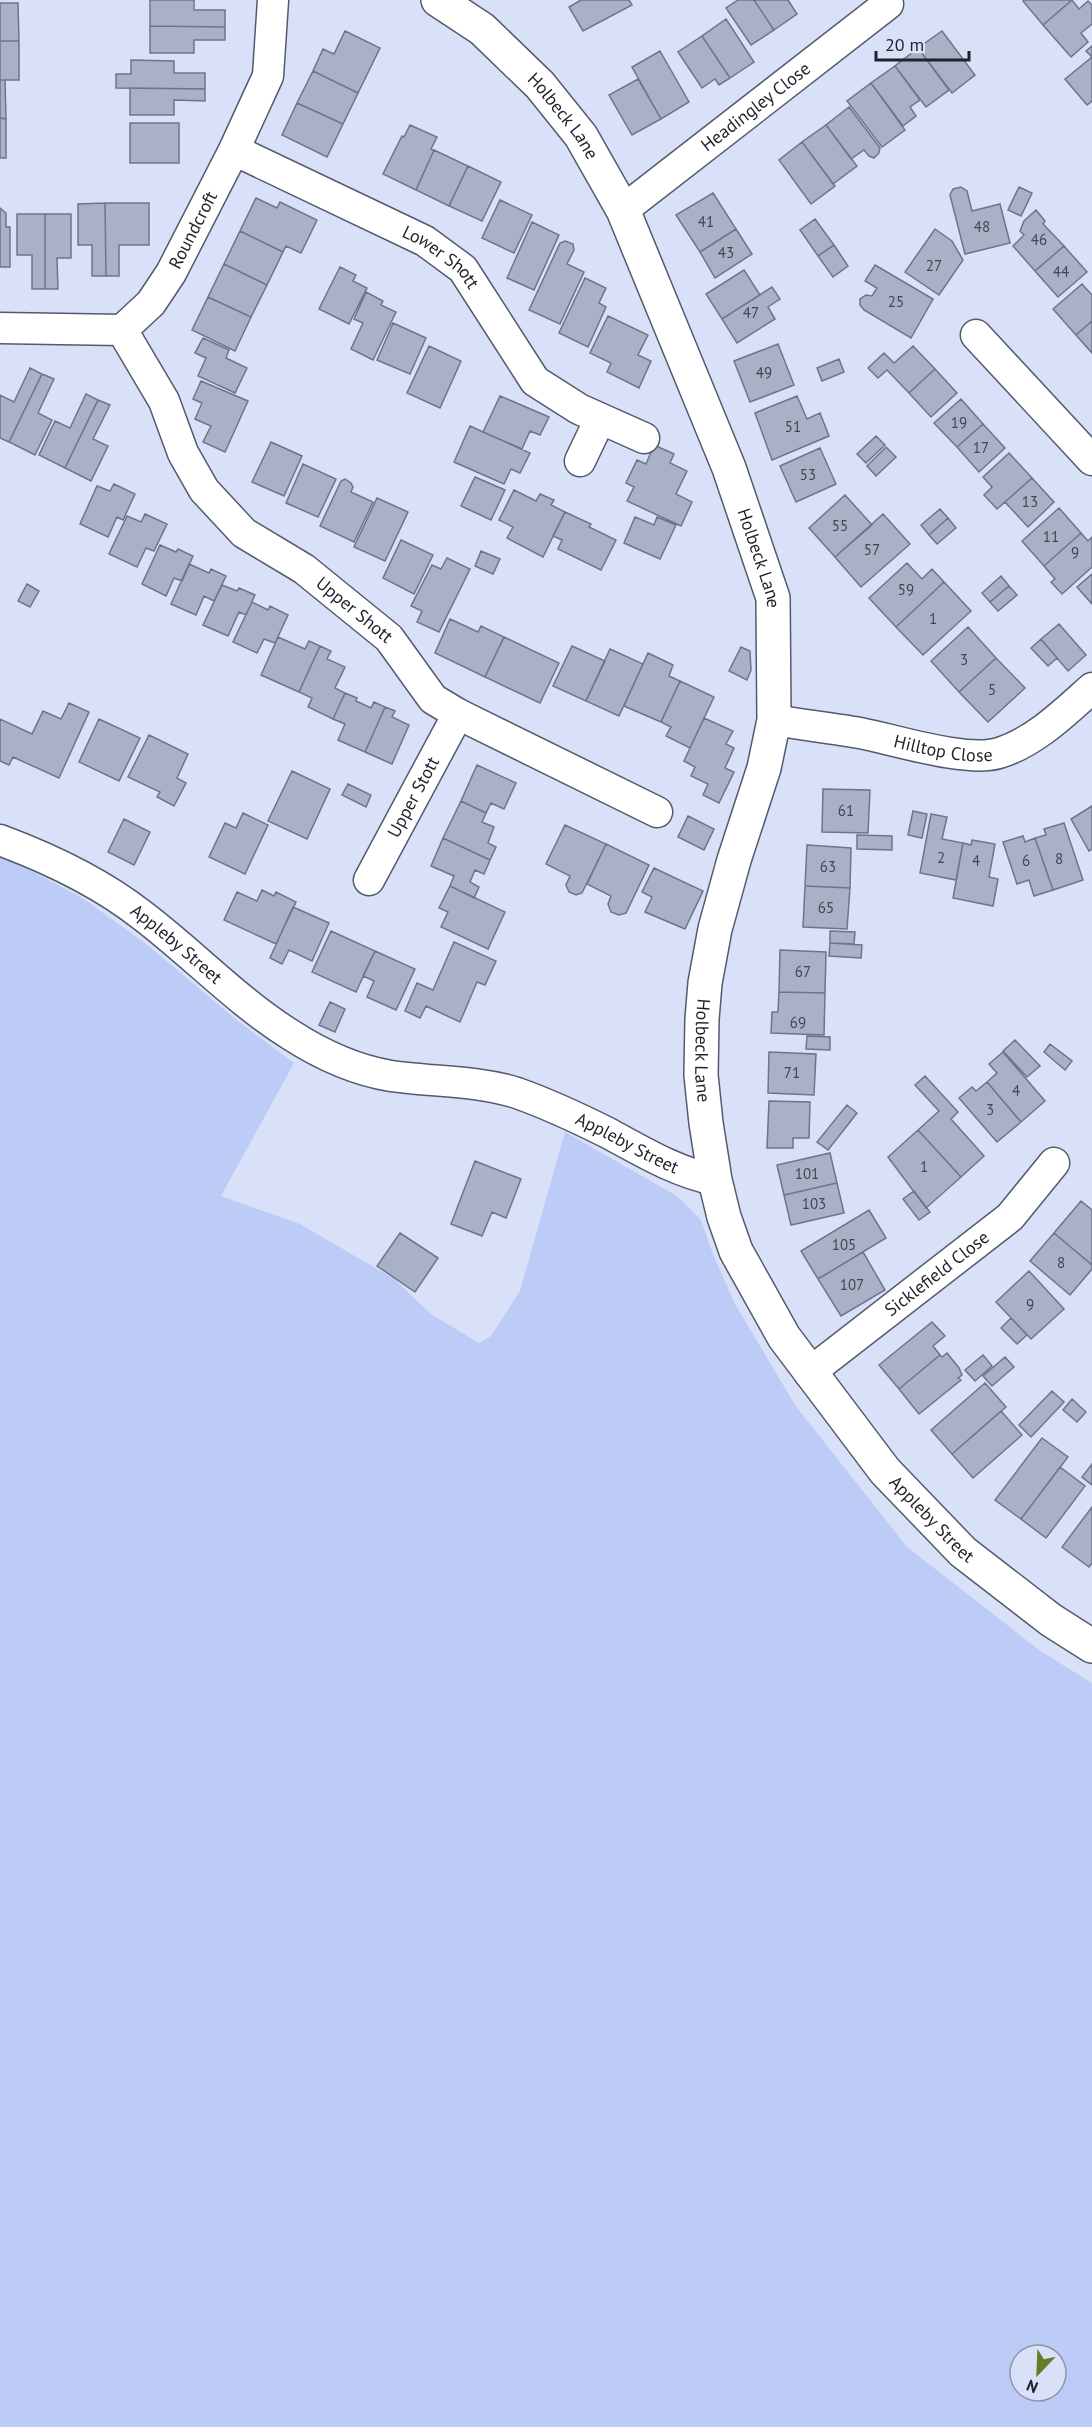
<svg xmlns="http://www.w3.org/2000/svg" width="1092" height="2427" font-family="'PT Sans',sans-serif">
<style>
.green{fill:#bcccf7;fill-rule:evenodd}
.building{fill:#a9b1c6;stroke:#6d7588;stroke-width:1.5}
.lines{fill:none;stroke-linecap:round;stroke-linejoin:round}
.minor-casing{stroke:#535a6d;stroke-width:33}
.tertiary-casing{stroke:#535a6d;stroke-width:36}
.minor{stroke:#fff;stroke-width:30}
.tertiary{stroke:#fff;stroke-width:33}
.labels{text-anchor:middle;stroke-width:5;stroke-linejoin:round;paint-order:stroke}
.number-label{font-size:15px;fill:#424651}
.street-label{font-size:18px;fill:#1f222a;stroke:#d9e1f8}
</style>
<rect width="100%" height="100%" fill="#d9e1f8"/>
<!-- green -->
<path class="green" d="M0,854L84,899L150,947L234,1018L294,1063L221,1196L300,1224L394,1279L431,1314L479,1343L491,1336L520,1291L565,1132L677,1196L701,1220L713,1254L735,1304L795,1405L907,1547L1039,1650L1092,1683V2427H0ZM1020,2355H1056V2391H1020Z"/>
<!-- building -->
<path class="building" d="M150,0H194V10H225V27L150,26Z
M581,0H629L632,5L583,31L569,7Z
M738,0H754L774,30L751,45L726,8Z
M754,0H788L797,14L774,30Z
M1024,0H1072L1043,25L1023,1Z
M1072,0L1079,9L1088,1L1092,5V24L1081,33L1088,42L1071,57L1043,25Z
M0,3H18L19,41H0Z
M726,19L754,62L730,78L702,36Z
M150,26L225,27V40H194V53H150Z
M345,31L380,48L358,93L313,71L323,49L334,54Z
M942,31L975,75L952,93L918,48Z
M702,36L730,78L719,85L715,79L702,88L678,52Z
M0,41H19V80H0Z
M1092,46V101L1087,105L1065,79L1092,57L1086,51Z
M918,48L949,90L926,107L895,66Z
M660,51L689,102L661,119L632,67Z
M131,60L174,61V73H205V89L116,88V74H131Z
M895,66L920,100L910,107L916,116L903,126L871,83Z
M313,71L358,93L343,124L297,103Z
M638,79L661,119L632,135L609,95Z
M0,80H5L6,119L0,118Z
M871,83L905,130L882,147L847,101Z
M130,88L205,89V101L174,100V115H130Z
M297,103L343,124L327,157L282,135Z
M849,107L880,148L879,153L874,158L869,156L864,150L851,159L826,125Z
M0,118L6,119V158H0Z
M130,123H179V163H130Z
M410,125L437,137L431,149L434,150L416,190L383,174L402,136L404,137Z
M826,125L857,166L833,184L802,142Z
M802,142L835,186L811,204L779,160Z
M434,150L468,166L449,206L416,190Z
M468,166L501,182L482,221L449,206Z
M961,187L967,191L972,211L1000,204L1010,243L965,254L950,195L953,189Z
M1019,187L1032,193L1021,216L1008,210Z
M713,193L736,229L700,252L676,215Z
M256,198L277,208L280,202L317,220L301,253L286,246L283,252L240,231Z
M500,200L532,215L514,253L482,238Z
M105,203L106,276H92V245H78V204Z
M105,203H149V245H119V276H106Z
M0,208L6,213V227H10V267H0Z
M1036,210L1045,221L1043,224L1064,246L1035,271L1013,246L1024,235L1020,231L1024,221Z
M17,214H45V289H32V255H17Z
M45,214H71V258H57L58,289H45Z
M815,219L834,245L818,256L800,230Z
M532,222L559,235L534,290L507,278Z
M736,229L752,254L715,278L700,252Z
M935,229L952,241L963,260L939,295L905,272Z
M240,231L283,252L267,285L224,264Z
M565,241L573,244L574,250L567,264L584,272L560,324L529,310L560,243Z
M834,245L848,266L833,277L818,256Z
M1064,246L1087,272L1058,297L1035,271Z
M224,264L267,285L251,317L208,297Z
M875,265L933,299L911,338L864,310L860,305V299L866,295L872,296L877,288L865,281Z
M340,267L356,275L353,281L367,288L349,324L319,309Z
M744,270L760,295L722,319L706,294Z
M585,278L606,288L599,303L606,307L588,347L559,333Z
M1082,284L1092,295V321L1076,335L1053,309Z
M772,287L780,299L768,307L775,319L737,343L722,319Z
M366,292L383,301L381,305L396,312L373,360L351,349L363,323L354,319Z
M208,297L251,317L235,351L192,330Z
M608,316L648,335L638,355L651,361L639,388L607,372L611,363L590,353Z
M1092,321V353L1076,335Z
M393,323L426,338L410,374L377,360Z
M203,338L229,350L226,358L247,368L235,393L198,376L206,358L195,353Z
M778,344L794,385L750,402L734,361Z
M429,346L461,361L440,408L407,393Z
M913,346L935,369L909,393L887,370L878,378L868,368L884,353L894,363Z
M839,359L844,372L822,381L817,368Z
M30,368L42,374L9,442L0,438V395L14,402Z
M935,369L957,393L931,417L909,393Z
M42,374L54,379L38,413L52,420L35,455L9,442Z
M201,381L248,401L225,452L203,442L211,426L195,419L202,403L193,399Z
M86,394L98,400L65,468L39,455L55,421L70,428Z
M500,396L549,417L540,435L530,431L522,449L483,432Z
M797,396L807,419L820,413L829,436L772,460L755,413Z
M961,399L983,424L957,447L934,423Z
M98,400L110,405L93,439L108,446L91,481L65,468Z
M983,424L1005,448L979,472L957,447Z
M470,426L530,453L520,473L511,469L504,484L454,462Z
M876,436L885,445L866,463L857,454Z
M271,442L302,456L284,496L252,482Z
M654,445L674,454L670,463L687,471L676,494L692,502L681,526L627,501L634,487L626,483L637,460L646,464Z
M886,447L896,457L876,476L867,466Z
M820,448L836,484L796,502L780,466Z
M1009,453L1032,478L997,509L984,495L992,487L983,477Z
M303,464L336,479L318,517L286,503Z
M475,477L505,490L491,520L461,506Z
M1032,478L1054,502L1028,527L1005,502Z
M345,479L351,483L353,487L351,492L373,502L354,542L320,526L341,481Z
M114,484L135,494L123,520L117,517L108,537L80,524L97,486L110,491Z
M514,490L536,501L540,494L554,500L551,505L565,512L543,557L507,538L513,527L499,520Z
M845,495L872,525L835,557L809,528Z
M377,498L408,512L385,561L354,547Z
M1059,508L1081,533L1044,566L1022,541Z
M940,509L948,518L929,535L921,525Z
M565,512L591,524L589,527L616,540L601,570L558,549L562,540L553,536Z
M145,514L167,524L154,551L146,548L137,567L109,554L127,516L141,522Z
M883,514L910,544L861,587L835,557Z
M635,517L654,525L657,517L676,525L660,559L624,543Z
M948,518L956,528L937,544L929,535Z
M1081,533L1088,541L1092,537V567L1062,594L1051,582L1055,579L1044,566Z
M401,540L433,555L414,594L383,578Z
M160,545L176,552L178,549L193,556L182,581L174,578L166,596L142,584Z
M481,551L500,559L493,574L475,566Z
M447,558L470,569L439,632L417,622L422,611L411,606L432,565L441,569Z
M907,563L922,579L932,569L944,582L896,627L869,598Z
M189,564L209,573L211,569L226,576L214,601L204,596L196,615L171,604Z
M1092,574V604L1077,587Z
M1001,576L1009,586L990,602L982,593Z
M944,582L971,611L923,655L896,627Z
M27,584L39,591L30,607L18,601Z
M222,585L237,591L239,588L255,595L246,615L239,612L228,636L203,625Z
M1009,586L1017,595L998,611L990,602Z
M252,602L268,610L270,606L288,615L275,643L264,639L257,653L233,642Z
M450,619L478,632L481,626L504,637L485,677L435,653Z
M1059,624L1086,655L1068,671L1041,639Z
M968,627L996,658L959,692L931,661Z
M278,637L305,649L309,641L320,646L299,692L261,675Z
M504,637L559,663L540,703L485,677Z
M1041,639L1057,658L1048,666L1031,648Z
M320,646L331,651L327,659L345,667L335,688L345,693L333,719L308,707L312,698L299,692Z
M572,646L605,661L586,701L553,686Z
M741,647L750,651L751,670L747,680L729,671Z
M610,649L643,664L619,716L586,701Z
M648,653L673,665L669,676L680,681L661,722L624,706Z
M996,658L1025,688L988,722L959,692Z
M680,681L714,697L690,748L666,736L671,727L661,722Z
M345,693L357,698L356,701L371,708L374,702L385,707L365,752L338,740L345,724L333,719Z
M69,703L89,712L59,778L13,757L9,765L0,761V719L32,734L43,711L61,719Z
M385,707L395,711L392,717L409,725L392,764L365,752Z
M704,718L733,731L726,744L734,748L725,768L734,772L719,803L703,795L708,784L691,776L695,767L684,761Z
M99,719L140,738L119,781L79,762Z
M149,735L188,754L177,778L186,783L174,806L157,797L160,792L128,777Z
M477,765L516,783L504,809L491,803L486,813L461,801Z
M292,771L330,789L307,839L268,821Z
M348,784L371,795L366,807L342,795Z
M823,789L870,790L868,833L822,832Z
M461,801L486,813L482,822L494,827L488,843L496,847L490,860L443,838Z
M1092,806V849L1089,851L1071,819Z
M913,811L927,814L922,838L908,835Z
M243,813L268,825L245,874L209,857L225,823L236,828Z
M931,814L947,817L942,839L963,843L956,880L920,873Z
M688,816L714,829L704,850L678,837Z
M124,819L150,832L134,865L108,852Z
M1064,823L1083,880L1053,890L1035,838L1046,835L1044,829Z
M565,825L606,844L582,893L576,895L569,892L566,885L570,876L546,864Z
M857,835L892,836V850L857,849Z
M1023,836L1025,842L1035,838L1053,890L1034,896L1029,880L1017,884L1003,842Z
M443,838L490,860L484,874L475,870L470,882L479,887L474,898L450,886L454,876L431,866Z
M972,840L995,844L989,877L998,879L993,906L953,898L963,843L971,845Z
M606,844L649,865L626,913L619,915L611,912L608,904L611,896L587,884Z
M807,845L851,848L850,888L805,886Z
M654,868L703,891L685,929L645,912L652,897L642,892Z
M450,886L505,912L488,949L441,927L448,912L439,908Z
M805,886L850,888L847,929L803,927Z
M262,890L274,896L276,892L296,902L276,944L224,920L237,892L257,901Z
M293,907L329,923L312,961L289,950L282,964L270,958Z
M331,931L375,951L356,992L312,972Z
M830,931L855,932L854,944L830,943Z
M454,942L496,961L485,985L477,982L460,1022L426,1006L420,1018L405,1011L417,983L433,990Z
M830,943L862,945L861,958L829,956Z
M780,950L826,952L825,993L779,992Z
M375,951L415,969L396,1010L367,997L374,981L363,976Z
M779,992L825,993L824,1035L771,1033L772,1012H778Z
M330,1002L345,1009L335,1032L319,1025Z
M807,1036L830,1037V1050L806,1049Z
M1015,1040L1040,1066L1027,1077L1003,1051Z
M1050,1044L1072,1061L1065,1070L1044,1052Z
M769,1052L816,1054L814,1095L768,1093Z
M1003,1052L1045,1101L1021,1122L987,1082L997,1073L989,1064Z
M925,1076L958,1112L951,1119L984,1156L961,1177L918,1130L939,1111L915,1085Z
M987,1082L1021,1122L997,1142L959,1098L972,1087L976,1091Z
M769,1101L810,1102L809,1138H793V1148H767Z
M847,1105L857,1113L828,1150L817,1142Z
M918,1130L961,1177L926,1208L888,1157Z
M830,1153L837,1183L784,1195L777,1165Z
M475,1161L521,1179L506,1218L492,1212L482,1236L451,1224Z
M837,1183L844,1213L791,1225L784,1195Z
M914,1191L930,1212L919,1220L903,1199Z
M1081,1201L1092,1210V1265L1054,1233Z
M869,1210L886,1238L818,1279L801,1251Z
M400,1233L438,1258L415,1292L377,1266Z
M1054,1233L1092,1265V1269L1070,1295L1030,1261Z
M863,1252L885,1290L841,1316L818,1279Z
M1029,1271L1064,1309L1031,1339L996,1302Z
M1011,1318L1027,1335L1017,1344L1001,1328Z
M932,1322L945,1336L933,1346L940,1355L899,1389L879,1365Z
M947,1353L959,1368L962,1375L958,1378L961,1380L919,1414L899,1389L940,1355L942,1357Z
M983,1355L992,1366L975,1381L965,1370Z
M1005,1357L1014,1367L992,1386L983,1376Z
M985,1383L1006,1407L952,1454L931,1430Z
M1052,1391L1064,1402L1031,1437L1019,1425Z
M1072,1399L1086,1412L1077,1422L1063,1410Z
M1001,1411L1022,1435L973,1478L952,1454Z
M1042,1438L1068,1457L1021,1519L995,1500Z
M1092,1464V1485L1082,1477Z
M1060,1467L1085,1486L1046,1538L1021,1519Z
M1092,1507V1563L1089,1567L1062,1547Z"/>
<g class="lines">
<!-- minor casing -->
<g class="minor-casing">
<g id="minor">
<path id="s1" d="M234,150L425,241L463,269L535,381L579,409L644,438"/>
<path id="s2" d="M623,210L888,4"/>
<path id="s3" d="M0,328L122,330L151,303L171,273L234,150L268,76L273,0"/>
<path id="s4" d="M122,330L164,401L183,453L204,490L244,533L304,569L389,638L433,699L458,714L657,812"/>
<path d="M976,335L1092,460"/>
<path d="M580,461L600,419"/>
<path id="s5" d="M774,720C803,725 832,728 860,733C896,740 967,763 999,753C1035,742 1065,712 1092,688"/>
<path id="s6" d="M0,840C51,859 100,882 143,916C193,954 238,1002 291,1035C322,1055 355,1070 391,1076C432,1082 477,1080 517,1093C548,1104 578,1118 608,1133C643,1152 676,1172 715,1180"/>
<path id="s7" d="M369,880L458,714"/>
<path id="s8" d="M809,1373L1010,1217L1054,1163"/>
</g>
</g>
<!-- tertiary casing -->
<g class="tertiary-casing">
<g id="tertiary">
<path id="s9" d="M438,0L482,29L540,85L581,136L623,210L729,468L773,598L774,720L764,768L734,860L715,929L705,983L702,1019L701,1075L706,1123L715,1180L724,1217L736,1251L784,1337L885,1471L963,1552L1051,1620L1092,1646"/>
</g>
</g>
<!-- minor -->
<use href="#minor" class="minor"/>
<!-- tertiary -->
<use href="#tertiary" class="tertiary"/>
</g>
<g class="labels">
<!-- number labels -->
<g class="number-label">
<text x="706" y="227">41</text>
<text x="982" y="232">48</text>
<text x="1039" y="245">46</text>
<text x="726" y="258">43</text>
<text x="934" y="271">27</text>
<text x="1061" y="277">44</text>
<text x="896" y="307">25</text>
<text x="751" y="318">47</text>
<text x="764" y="378">49</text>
<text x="959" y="428">19</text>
<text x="793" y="432">51</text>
<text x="981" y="453">17</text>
<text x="808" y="480">53</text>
<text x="1030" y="507">13</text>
<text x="840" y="531">55</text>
<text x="1051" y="542">11</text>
<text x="872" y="555">57</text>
<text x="1075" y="558">9</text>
<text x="906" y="595">59</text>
<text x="933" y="624">1</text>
<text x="964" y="665">3</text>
<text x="992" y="695">5</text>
<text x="846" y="816">61</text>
<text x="941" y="863">2</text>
<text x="1059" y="864">8</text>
<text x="976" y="866">4</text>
<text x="1026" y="866">6</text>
<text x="828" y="872">63</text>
<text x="826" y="913">65</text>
<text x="803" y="977">67</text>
<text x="798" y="1028">69</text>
<text x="792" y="1078">71</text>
<text x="1016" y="1096">4</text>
<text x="990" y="1115">3</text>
<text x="924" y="1172">1</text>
<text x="807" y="1179">101</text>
<text x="814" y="1209">103</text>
<text x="844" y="1250">105</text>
<text x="1061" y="1268">8</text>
<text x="852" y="1290">107</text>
<text x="1030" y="1310">9</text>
</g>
<!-- street labels -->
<g class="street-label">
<text dy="6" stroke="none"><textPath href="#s2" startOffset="168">Headingley Close</textPath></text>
<text dy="6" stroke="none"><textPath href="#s9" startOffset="172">Holbeck Lane</textPath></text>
<text dy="6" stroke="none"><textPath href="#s3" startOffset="246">Roundcroft</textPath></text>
<text dy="6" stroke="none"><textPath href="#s1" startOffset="234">Lower Shott</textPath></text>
<text dy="6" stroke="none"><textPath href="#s9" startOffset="658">Holbeck Lane</textPath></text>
<text dy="6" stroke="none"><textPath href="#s4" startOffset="374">Upper Shott</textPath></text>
<text dy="6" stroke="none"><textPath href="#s5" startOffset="172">Hilltop Close</textPath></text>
<text dy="6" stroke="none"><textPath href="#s7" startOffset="94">Upper Stott</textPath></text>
<text dy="6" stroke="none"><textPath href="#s6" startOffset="206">Appleby Street</textPath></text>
<text dy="6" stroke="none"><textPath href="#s9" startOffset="1162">Holbeck Lane</textPath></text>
<text dy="6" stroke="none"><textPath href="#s6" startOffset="710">Appleby Street</textPath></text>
<text dy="6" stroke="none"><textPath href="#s8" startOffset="162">Sicklefield Close</textPath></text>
<text dy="6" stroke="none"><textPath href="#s9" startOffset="1700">Appleby Street</textPath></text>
</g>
</g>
<!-- north arrow -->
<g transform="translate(1038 2373) rotate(203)"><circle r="28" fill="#d9e1f8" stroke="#8f95a6" stroke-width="1.5"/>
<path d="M0-4.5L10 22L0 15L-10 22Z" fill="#697926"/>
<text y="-9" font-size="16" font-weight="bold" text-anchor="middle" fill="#1f222a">N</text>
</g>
<!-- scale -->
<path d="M876 51v9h93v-9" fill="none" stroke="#1f222a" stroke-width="3"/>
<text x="885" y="51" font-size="18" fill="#1f222a" stroke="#d9e1f8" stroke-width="4.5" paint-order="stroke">20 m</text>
</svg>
